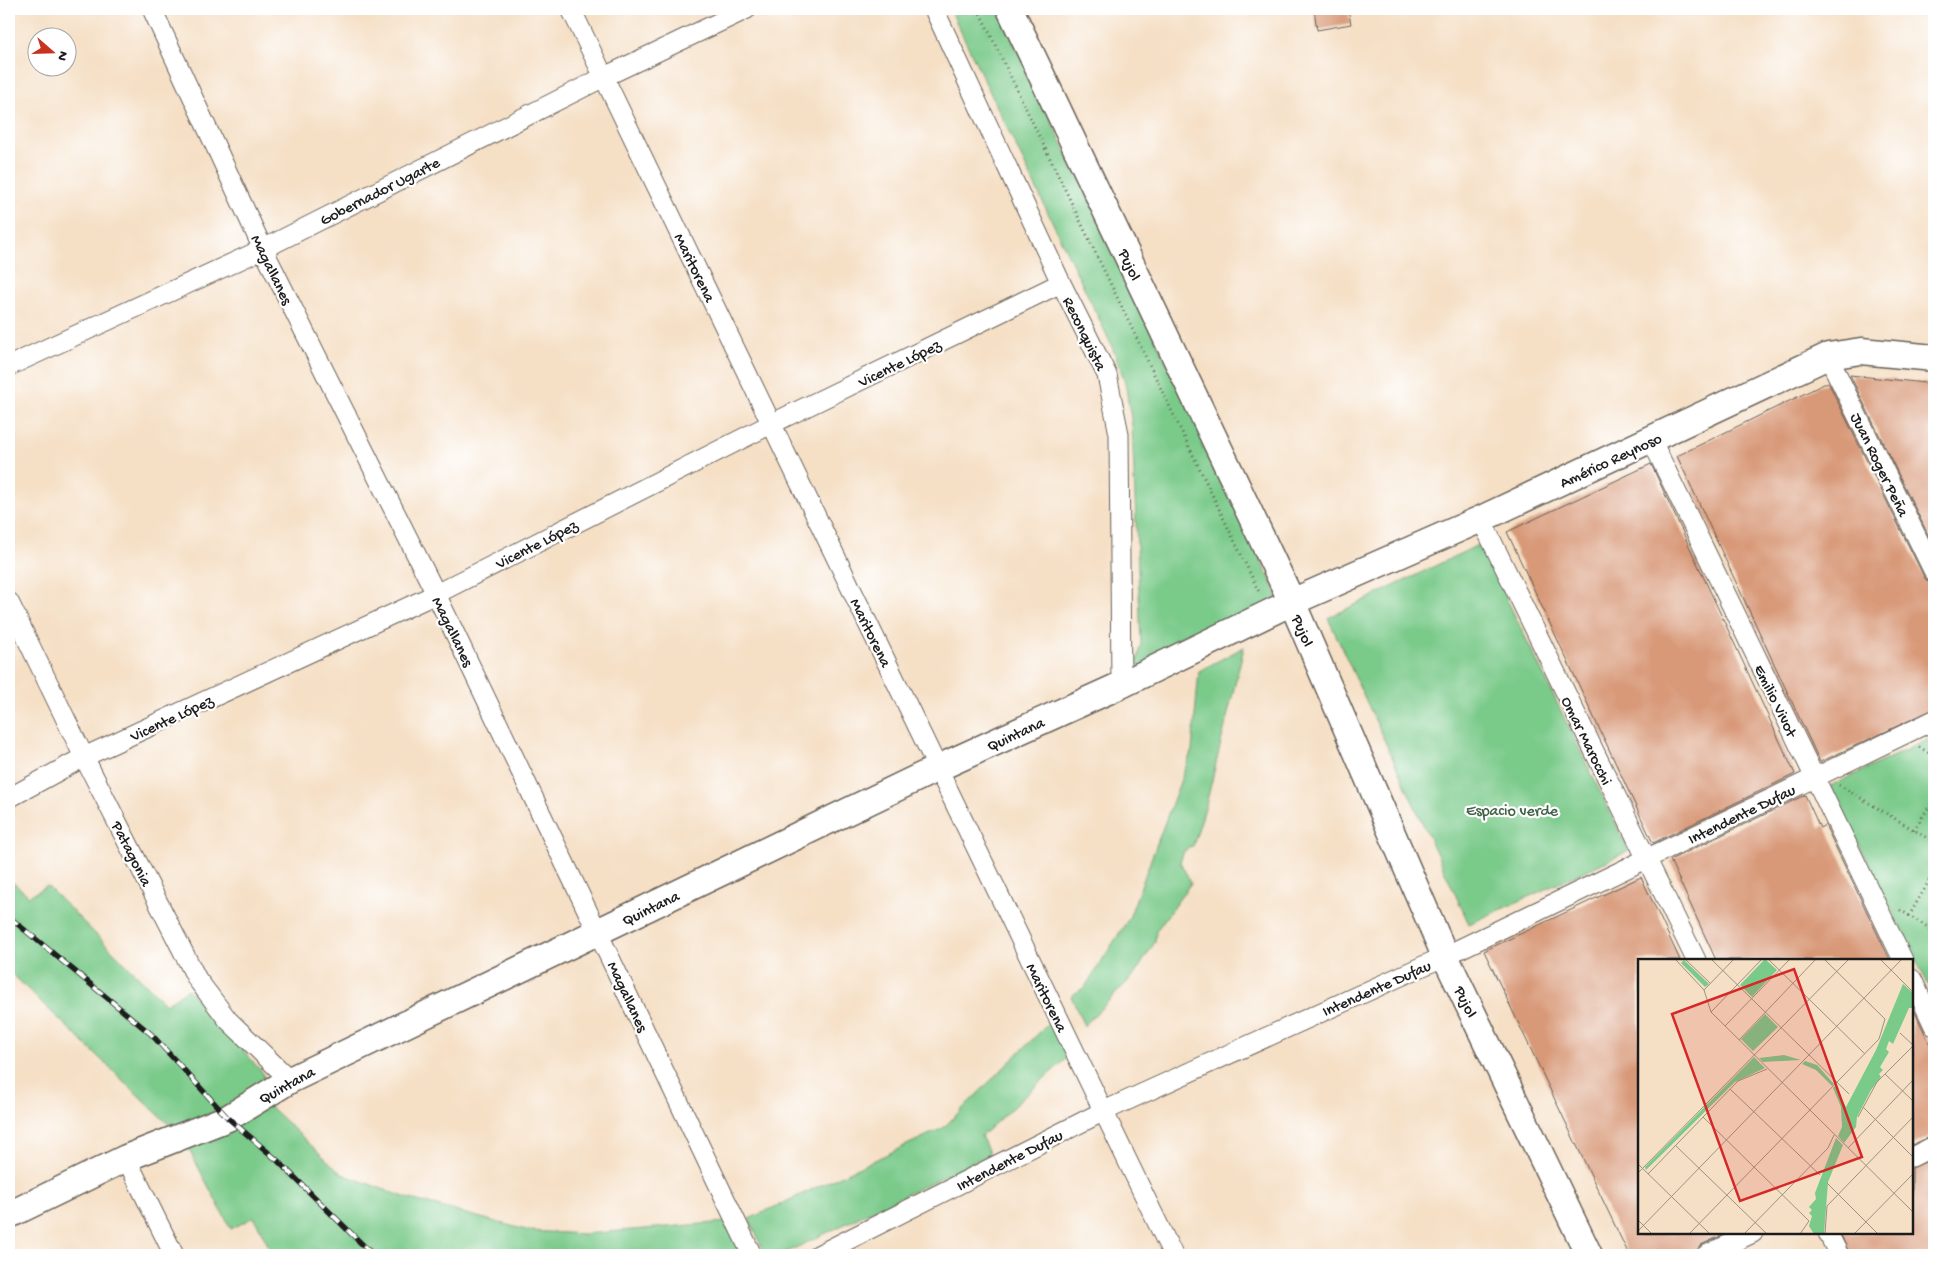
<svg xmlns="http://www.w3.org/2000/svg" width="1943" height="1264" font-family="'Gochi Hand',sans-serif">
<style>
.green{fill:#7aca8a;stroke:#4b7353}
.building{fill:#d89978}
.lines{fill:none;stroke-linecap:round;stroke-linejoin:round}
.street-casing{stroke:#686057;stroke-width:21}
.secondary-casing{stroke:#686057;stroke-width:29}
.path{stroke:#686057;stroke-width:3;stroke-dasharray:1 4;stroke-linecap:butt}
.street{stroke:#fff;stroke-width:19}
.secondary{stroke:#fff;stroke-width:26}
.rail-casing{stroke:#1c1c1c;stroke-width:5.5}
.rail{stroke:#fff;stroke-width:4;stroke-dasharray:11;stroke-linecap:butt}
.labels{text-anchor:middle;stroke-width:4.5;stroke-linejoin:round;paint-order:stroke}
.street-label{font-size:16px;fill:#1c1c1c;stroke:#fff}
.park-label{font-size:16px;fill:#426248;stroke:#fff}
.inset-road{fill:none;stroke:#9e9181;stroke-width:1}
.view{fill:#d62828;fill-opacity:0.15;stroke:#d62828;stroke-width:2.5}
.inset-edge{fill:none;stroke:#1c1c1c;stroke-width:2.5}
</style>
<rect width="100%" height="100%" fill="#fff"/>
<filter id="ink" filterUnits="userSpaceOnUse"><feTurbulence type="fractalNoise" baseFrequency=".02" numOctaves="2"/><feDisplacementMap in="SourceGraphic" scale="10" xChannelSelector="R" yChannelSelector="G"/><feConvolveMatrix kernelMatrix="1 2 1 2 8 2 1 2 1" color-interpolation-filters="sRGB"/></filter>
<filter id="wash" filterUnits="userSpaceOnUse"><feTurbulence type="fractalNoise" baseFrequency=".0096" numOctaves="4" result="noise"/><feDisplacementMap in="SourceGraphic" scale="20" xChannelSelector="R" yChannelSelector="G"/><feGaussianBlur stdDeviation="1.12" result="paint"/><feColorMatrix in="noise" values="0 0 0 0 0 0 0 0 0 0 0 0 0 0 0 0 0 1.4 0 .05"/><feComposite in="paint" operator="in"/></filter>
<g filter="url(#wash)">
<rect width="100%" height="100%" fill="#f5dfc5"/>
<!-- green -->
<path class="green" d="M950,9H998L1277,594L1272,605L1136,669L1141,644L1132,425L1125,382L1111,344Z
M1480,544L1629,851L1469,924L1328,618Z
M1244,647L1206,805L1193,846L1184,851L1180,862L1191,883L1156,931L1155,942L1135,974L1084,1026L1071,996L1085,987L1129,918L1192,750L1199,671Z
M1934,737V996L1830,786Z
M9,879L29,896L47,886L166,1004L188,989L263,1073L265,1083L259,1093L185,1124H169L165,1121L9,971Z
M1052,1020L1069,1056L981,1136L990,1154L781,1255H770L763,1250L749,1219L943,1128Z
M269,1106L342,1174L407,1198L530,1231L584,1234L726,1222L741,1253L715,1255H273L254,1217L231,1229L186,1144Z"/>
<g id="blocks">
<!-- building -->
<path class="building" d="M1314,9H1348L1351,24L1317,30Z
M1850,375L1934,384V547Z
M1828,382L1924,577L1928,582L1934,583V709L1820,762L1677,456Z
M1651,464L1795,774L1653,843L1507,532Z
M1805,795L1820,828L1825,825L1890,960H1716L1670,860Z
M1641,877L1680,960H1639V1233H1727L1701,1245L1696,1252L1688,1255H1629L1484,951Z
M1912,1006L1934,1053V1135L1912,1145Z
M1934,1158V1255H1850L1840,1233H1912V1168Z"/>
</g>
</g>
<g filter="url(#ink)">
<use href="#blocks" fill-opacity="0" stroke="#686057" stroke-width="1"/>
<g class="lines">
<!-- street casing -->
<g class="street-casing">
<path id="street" d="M152,9L263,249L436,594L752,1255
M571,9L1173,1255
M934,9L1061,283L1107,375L1119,434L1121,685
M1828,356L1934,572
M9,366L263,249L604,77L747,9
M1651,439L1903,960
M1481,519L1696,960
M9,602L84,757L197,979L228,1020L290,1080
M9,798L84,757L436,594L771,424L1061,283
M1912,979L1934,1026
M1912,1157L1934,1146
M126,1158L174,1255
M1828,1233L1839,1255
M818,1255L1104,1111L1445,956L1934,720
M1706,1255L1753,1233"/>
</g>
<!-- secondary casing -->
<g class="secondary-casing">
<path id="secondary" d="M1010,9L1292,602L1445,956L1589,1255
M9,1215L126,1158L228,1118L290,1080L938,768L1121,685L1292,602L1481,519L1828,356L1861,351L1934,358"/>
</g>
<!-- path -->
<path class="path" d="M978,9L1260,594
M1919,747L1934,756
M1839,785L1934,842
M1914,830L1934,799
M1900,910L1934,931
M1909,916L1934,872"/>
<!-- street -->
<use href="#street" class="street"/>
<!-- secondary -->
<use href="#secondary" class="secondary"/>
<!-- rail casing -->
<g class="rail-casing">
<path id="rail" d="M9,917L151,1034L228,1118L277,1160L373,1255"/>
</g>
<!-- rail -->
<use href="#rail" class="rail"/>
</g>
</g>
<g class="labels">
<!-- street labels -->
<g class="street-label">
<text transform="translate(379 190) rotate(-27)" y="6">Gobernador Ugarte</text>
<text transform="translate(1131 264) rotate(65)" y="6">Pujol</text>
<text transform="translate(696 267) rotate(64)" y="6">Maritorena</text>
<text transform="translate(273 269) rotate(64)" y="6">Magallanes</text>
<text transform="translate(1086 333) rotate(64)" y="6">Reconquista</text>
<text transform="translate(899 362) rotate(-26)" y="6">Vicente López</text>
<text transform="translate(1610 459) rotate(-25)" y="6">Américo Reynoso</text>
<text transform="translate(1881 464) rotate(64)" y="6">Juan Roger Peña</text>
<text transform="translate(536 543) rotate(-27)" y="6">Vicente López</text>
<text transform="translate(1304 630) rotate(67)" y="6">Pujol</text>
<text transform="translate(454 631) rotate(64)" y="6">Magallanes</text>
<text transform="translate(872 632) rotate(64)" y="6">Maritorena</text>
<text transform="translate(1777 700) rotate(64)" y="6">Emilio Vivot</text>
<text transform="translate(171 717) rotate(-25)" y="6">Vicente López</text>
<text transform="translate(1015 733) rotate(-25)" y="6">Quintana</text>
<text transform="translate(1588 740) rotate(64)" y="6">Omar Marocchi</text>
<text transform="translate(1741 813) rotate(-26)" y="6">Intendente Dufau</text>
<text transform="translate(133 853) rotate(63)" y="6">Patagonia</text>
<text transform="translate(650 907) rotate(-26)" y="6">Quintana</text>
<text transform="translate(1376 987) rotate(-24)" y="6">Intendente Dufau</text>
<text transform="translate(629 996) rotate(65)" y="6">Magallanes</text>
<text transform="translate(1048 997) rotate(64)" y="6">Maritorena</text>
<text transform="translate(1467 1001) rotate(64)" y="6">Pujol</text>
<text transform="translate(286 1084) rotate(-29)" y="6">Quintana</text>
<text transform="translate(1009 1159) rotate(-27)" y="6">Intendente Dufau</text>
</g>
<!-- park labels -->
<g class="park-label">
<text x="1512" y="815">Espacio verde</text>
</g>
</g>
<!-- overview -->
<g transform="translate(1638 959)">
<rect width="275" height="275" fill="#f5dfc5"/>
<path d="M127,0L139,11L114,38L102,26ZM46,1L71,25L67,28L43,4ZM265,25L275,34V49H271L255,85L251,82L248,90L251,93L242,108L245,111L241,115L243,118L233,131L219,158L218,168L206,184L200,177L204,168L203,148L195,129L197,127L208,148L238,91ZM127,55L140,68L115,92L103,80ZM146,96L163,101L125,103L121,99ZM116,98L127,109L97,123L8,211L7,208ZM167,102L179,106L196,125L194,127L178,111L164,105ZM198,179L205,186L190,223L186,275H176L171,267L174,257L171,254L174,251L171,248L178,240L177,234Z" fill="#7aca8a"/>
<path class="inset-road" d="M37,0L66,31L73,53L275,253M47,0L72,24M73,0L211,135M130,0L227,95M242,0L275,33M66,31L96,0M73,53L124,0M87,67L152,0M262,74L275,86M101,81L178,0M247,115L275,142M92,130L182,216M225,148L275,198M65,158L171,262L162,275M220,158L239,123L275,87M37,186L129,275M210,189L275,121M0,205L72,275M0,214L211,0M10,215L100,122L129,110M189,224L240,275M0,261L14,275M0,272L264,0M51,275L241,80L247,60L186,0M106,275L190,189L196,176M187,275L189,247L275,158M216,275L275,215"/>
<path class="view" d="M156,10L224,198L102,242L34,55Z"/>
<rect width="275" height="275" class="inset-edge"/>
</g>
<!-- margin -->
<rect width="1943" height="1264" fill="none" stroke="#fff" stroke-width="30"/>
<!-- north arrow -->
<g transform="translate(52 52) rotate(110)"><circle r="24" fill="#ffffff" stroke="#a4a4a4"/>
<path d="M0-4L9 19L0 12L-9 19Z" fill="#c8321e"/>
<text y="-8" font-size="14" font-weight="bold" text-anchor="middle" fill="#1c1c1c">N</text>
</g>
</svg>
